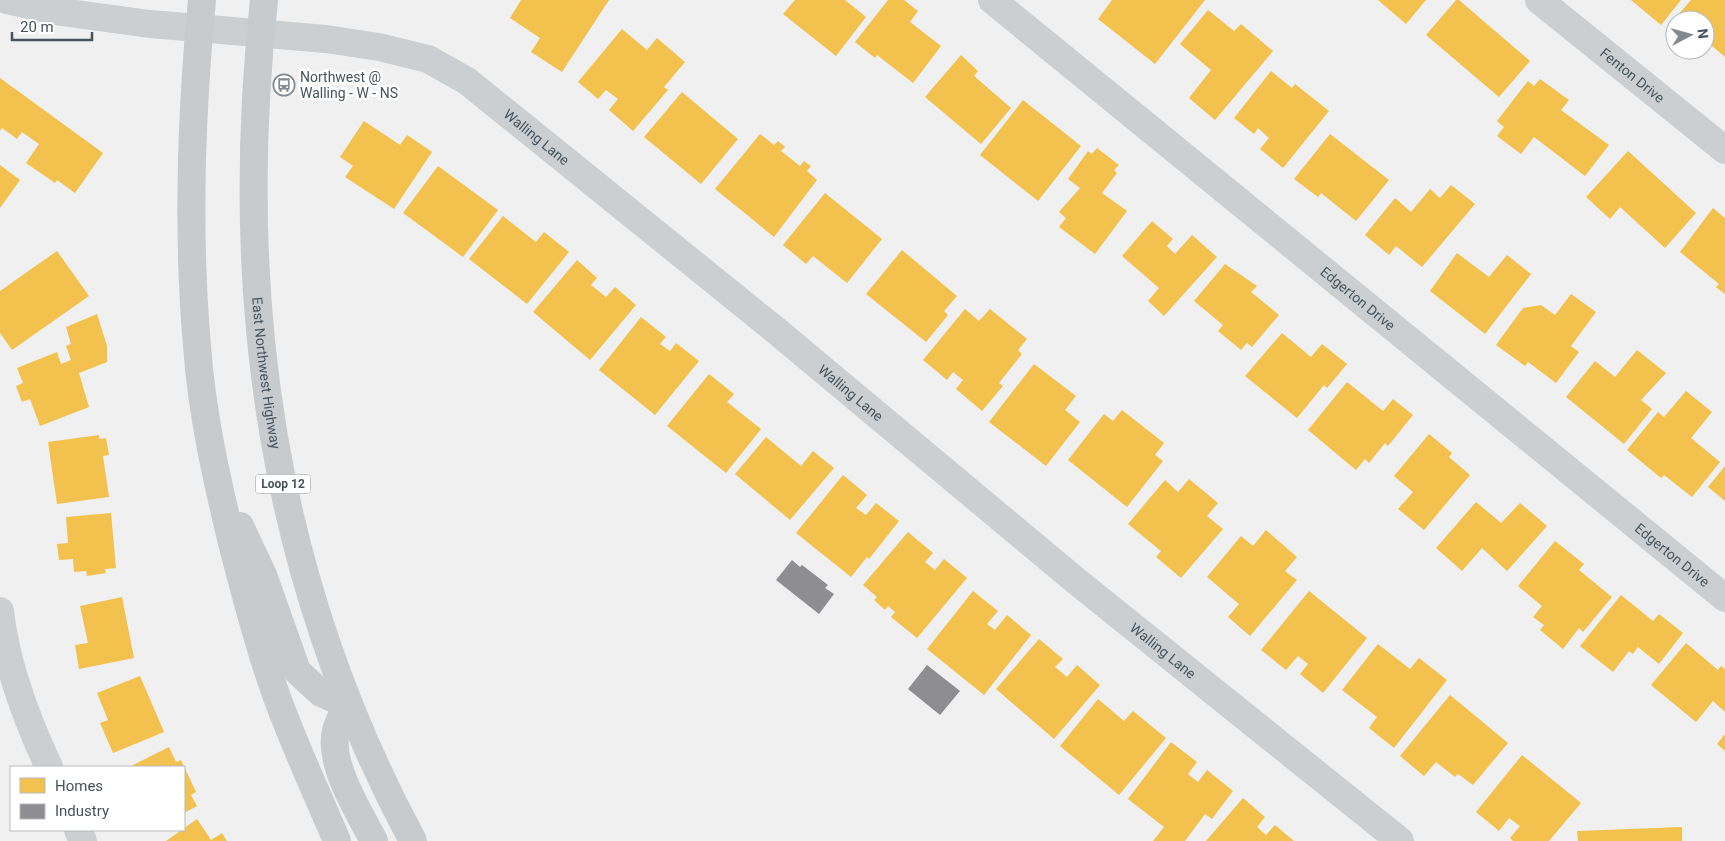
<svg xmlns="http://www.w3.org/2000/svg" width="1725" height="841" font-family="Roboto,sans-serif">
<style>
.homes{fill:#f2c14e}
.industry{fill:#8d8d92}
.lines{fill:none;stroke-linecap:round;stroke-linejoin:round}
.minor{stroke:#cbcfd1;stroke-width:28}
.major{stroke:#c7cbce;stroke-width:28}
.labels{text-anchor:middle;stroke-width:5;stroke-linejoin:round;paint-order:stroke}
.shield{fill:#fff;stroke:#7e878d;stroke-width:1}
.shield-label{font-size:12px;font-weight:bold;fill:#47535c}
.street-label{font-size:14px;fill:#47535c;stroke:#fff}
.poi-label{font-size:14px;fill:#47535c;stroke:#fff;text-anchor:start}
</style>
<rect width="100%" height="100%" fill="#f0f0f0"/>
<!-- homes -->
<path class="homes" d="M521,0H609L562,72L531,52L540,38L510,18Z
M795,0H845L866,17L836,56L783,14Z
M888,0H904L918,11L910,22L941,46L913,83L877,55L875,58L855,42Z
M1112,0H1205L1155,64L1098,19Z
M1378,0H1426L1406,24Z
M1456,0H1459L1530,61L1499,97L1426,35Z
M1631,0H1681L1661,25Z
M1691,0H1725V57L1711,45L1699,58L1690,50H1705V20H1681L1678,15Z
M1208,10L1234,31L1241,24L1273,51L1215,120L1189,98L1211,70L1180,44Z
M622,29L647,50L657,38L685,62L664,87L668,90L633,131L609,110L618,99L606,90L598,99L578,82Z
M961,55L978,71L974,76L1011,108L981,144L925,97Z
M1271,71L1292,88L1295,84L1329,111L1283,168L1260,149L1269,138L1258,128L1254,134L1234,118Z
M0,78L103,153L75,193L57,180L55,183L26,163L39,144L22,132L17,139L2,128L0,131Z
M1540,79L1569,100L1561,110L1609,145L1585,176L1534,137L1521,154L1497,136L1504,127L1497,121L1528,81L1534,86Z
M682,92L738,139L701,184L644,137Z
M1023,100L1081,146L1038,201L980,155Z
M364,121L400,145L407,135L432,152L394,209L345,177L353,166L340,157Z
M760,134L774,145L778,141L785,147L781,151L800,166L804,161L811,166L807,171L817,180L774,237L715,189Z
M1330,134L1389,180L1356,221L1321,193L1318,197L1294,179Z
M1097,148L1119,165L1114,170L1117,173L1102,193L1127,211L1095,254L1059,227L1066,218L1059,212L1080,188L1068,179L1088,151L1092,154Z
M1628,151L1696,213L1665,248L1620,207L1610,219L1586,197Z
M0,165L20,180L0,208Z
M438,166L498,210L463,257L403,213Z
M1451,185L1475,204L1422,267L1396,246L1389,255L1365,235L1395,198L1411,212L1430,189L1440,198Z
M825,193L882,239L847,283L813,256L806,264L783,245Z
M1713,208L1725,218V294L1716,287L1719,284L1680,252Z
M503,216L536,242L544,232L569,252L527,304L469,259Z
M1152,221L1173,239L1167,246L1175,254L1192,235L1217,257L1164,316L1148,301L1159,288L1122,256Z
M902,250L957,296L944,311L948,315L926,342L866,294Z
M57,251L89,296L12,350L0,333V291Z
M1457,253L1489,277L1507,255L1531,274L1485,334L1430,291Z
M577,260L597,278L591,285L606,297L615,287L636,305L590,360L533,312Z
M1225,264L1257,286L1251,292L1279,315L1252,347L1247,343L1241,350L1218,331L1223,325L1194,301Z
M1571,294L1596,312L1571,346L1579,352L1556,383L1528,362L1525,366L1496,345L1523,308L1541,305L1555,315Z
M965,309L979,321L990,309L1027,339L1018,350L1022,354L999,383L1003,386L982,411L956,389L963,380L953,372L947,380L923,360Z
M97,314L107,346V362L79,373L89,407L40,426L30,399L22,402L16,386L23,383L17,368L57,352L61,364L71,360L66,346L71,344L66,327Z
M641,317L666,337L660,344L670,351L676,343L699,361L655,415L599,370Z
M1282,333L1311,357L1322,344L1347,364L1327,388L1324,385L1297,418L1245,376Z
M1637,350L1666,373L1641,400L1652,409L1624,444L1566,397L1595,361L1615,377Z
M1034,364L1076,396L1065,410L1080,422L1046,466L989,422Z
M709,374L734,394L727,402L761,429L726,473L667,426Z
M1347,382L1383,411L1393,399L1413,415L1388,446L1385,443L1369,463L1365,459L1356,470L1308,430Z
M1686,391L1712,412L1691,438L1720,462L1692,497L1664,475L1661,478L1627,450L1658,412L1664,417Z
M1122,410L1164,443L1155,455L1163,461L1127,507L1068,460L1104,414L1113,421Z
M1429,434L1452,453L1449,457L1470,475L1424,530L1398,509L1413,492L1394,476Z
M99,435V439L106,438L109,455L103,456L109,497L57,504L48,442Z
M766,437L801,466L813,451L834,468L790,520L735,474Z
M1725,466V501L1708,487Z
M843,475L867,495L856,508L866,515L876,503L899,521L869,559L867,557L851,577L796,533Z
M1189,479L1218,503L1207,516L1223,529L1181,578L1156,557L1161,551L1128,524L1165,480L1178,492Z
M1476,502L1501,523L1520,503L1547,526L1507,571L1482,548L1462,571L1436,548Z
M111,513L116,568L105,569L106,573L87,576L86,571L74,572L73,559L59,560L57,544L68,543L66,517Z
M1266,530L1297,557L1285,571L1297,580L1250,636L1228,617L1239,604L1207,577L1241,536L1253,546Z
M908,532L933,553L925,562L935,570L944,559L967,578L917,638L891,617L895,612L888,606L885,610L874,600L877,597L863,585Z
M1555,541L1584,564L1579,570L1612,597L1583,632L1579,628L1563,649L1540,630L1544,625L1533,617L1542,606L1518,586Z
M973,591L998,611L987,624L995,630L1007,615L1031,635L984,695L927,649Z
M1309,591L1367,638L1323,693L1300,674L1308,664L1298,656L1286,670L1261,650Z
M1621,595L1653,621L1659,614L1683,633L1659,664L1638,647L1633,654L1629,651L1613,672L1580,646Z
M122,597L134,658L79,669L75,645L88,643L80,606Z
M1039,639L1063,659L1055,667L1067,677L1077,665L1100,685L1054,739L996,689Z
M1686,643L1718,670L1721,666L1725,669V712L1713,701L1696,722L1651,685Z
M1378,644L1410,669L1419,658L1447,680L1394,748L1369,728L1377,717L1342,690Z
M140,676L164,732L113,753L100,723L108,720L97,693Z
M1450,695L1508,743L1473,785L1458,774L1455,777L1436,762L1424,776L1400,756Z
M1098,699L1124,721L1133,711L1166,738L1119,795L1060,746Z
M1725,734V751L1717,744Z
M1171,742L1197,762L1188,774L1198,782L1207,770L1233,791L1212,819L1205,814L1185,841H1153L1164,827L1128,799Z
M169,747L176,762L181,760L196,792L191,795L197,806L184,813V767H129Z
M1522,755L1581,803L1549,841H1513L1510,838L1520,826L1509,818L1499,831L1476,812Z
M1243,798L1265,817L1257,827L1266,835L1275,825L1294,841H1206Z
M197,819L211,840L222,833L227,841H166Z
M1682,827V841H1578L1577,831Z"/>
<!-- industry -->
<path class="industry" d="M792,560L800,567L802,565L828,585L825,588L834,594L819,614L776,580Z
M927,665L960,691L940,715L908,689Z"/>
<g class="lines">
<!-- minor -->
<g class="minor">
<path id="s1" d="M7,0L61,12L150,24L326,39L379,47L428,59L467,81L773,328L1075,580L1400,841"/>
<path id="s2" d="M992,0L1725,598"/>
<path id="s3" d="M1539,0L1725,150"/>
<path d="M0,611C6,665 26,718 49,767"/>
<path d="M78,830L83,841"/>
</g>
<!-- major -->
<g class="major">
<path d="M202,0C191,115 187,231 197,346C202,415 217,481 233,547C245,592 256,637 271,680C289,735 315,788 337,841"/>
<path id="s4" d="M264,0C232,296 271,577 413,841"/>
<path d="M240,526L263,575L297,671L321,693L348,705"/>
<path d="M348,705C343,714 336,725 335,737C331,768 360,814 374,841"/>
</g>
</g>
<!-- icons -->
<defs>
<g id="bus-ring" transform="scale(1.125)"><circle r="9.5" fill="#fff" stroke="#828a90" stroke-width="1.5"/><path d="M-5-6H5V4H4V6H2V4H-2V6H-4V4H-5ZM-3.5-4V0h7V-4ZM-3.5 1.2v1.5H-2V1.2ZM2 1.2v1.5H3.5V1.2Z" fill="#828a90"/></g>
</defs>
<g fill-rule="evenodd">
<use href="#bus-ring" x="284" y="85"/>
</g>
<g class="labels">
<!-- shield labels -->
<rect class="shield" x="255.5" y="474.5" width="55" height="19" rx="4"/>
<g class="shield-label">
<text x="283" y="488">Loop 12</text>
</g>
<!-- street labels -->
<g class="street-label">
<text dy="5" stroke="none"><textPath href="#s3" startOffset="120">Fenton Drive</textPath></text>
<text dy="5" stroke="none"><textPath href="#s1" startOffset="560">Walling Lane</textPath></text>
<text dy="5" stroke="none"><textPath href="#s2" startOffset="472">Edgerton Drive</textPath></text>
<text dy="5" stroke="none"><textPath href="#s4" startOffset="374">East Northwest Highway</textPath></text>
<text dy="5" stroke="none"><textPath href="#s1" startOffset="965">Walling Lane</textPath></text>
<text dy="5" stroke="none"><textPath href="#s2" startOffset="878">Edgerton Drive</textPath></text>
<text dy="5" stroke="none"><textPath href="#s1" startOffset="1370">Walling Lane</textPath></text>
</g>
<!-- poi labels -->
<g class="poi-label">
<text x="300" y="82">Northwest @<tspan x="300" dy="16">Walling - W - NS</tspan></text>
</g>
</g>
<!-- legend -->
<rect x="10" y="766" width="175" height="65" fill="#ffffff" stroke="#b5babe"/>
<rect x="20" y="778" width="25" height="15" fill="#f2c14e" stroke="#b5babe"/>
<text x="55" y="791" font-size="15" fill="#47535c">Homes</text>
<rect x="20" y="804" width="25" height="15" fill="#8d8d92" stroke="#b5babe"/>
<text x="55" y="816" font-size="15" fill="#47535c">Industry</text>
<!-- north arrow -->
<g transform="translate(1690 35) rotate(84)"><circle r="24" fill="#ffffff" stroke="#b5babe"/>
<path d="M0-4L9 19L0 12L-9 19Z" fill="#828a90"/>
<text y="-8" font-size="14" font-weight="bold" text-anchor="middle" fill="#47535c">N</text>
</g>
<!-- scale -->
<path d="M12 32v8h80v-8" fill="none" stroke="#47535c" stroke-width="2.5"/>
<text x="20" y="32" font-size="15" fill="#47535c" stroke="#ffffff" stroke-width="4" paint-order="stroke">20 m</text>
</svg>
